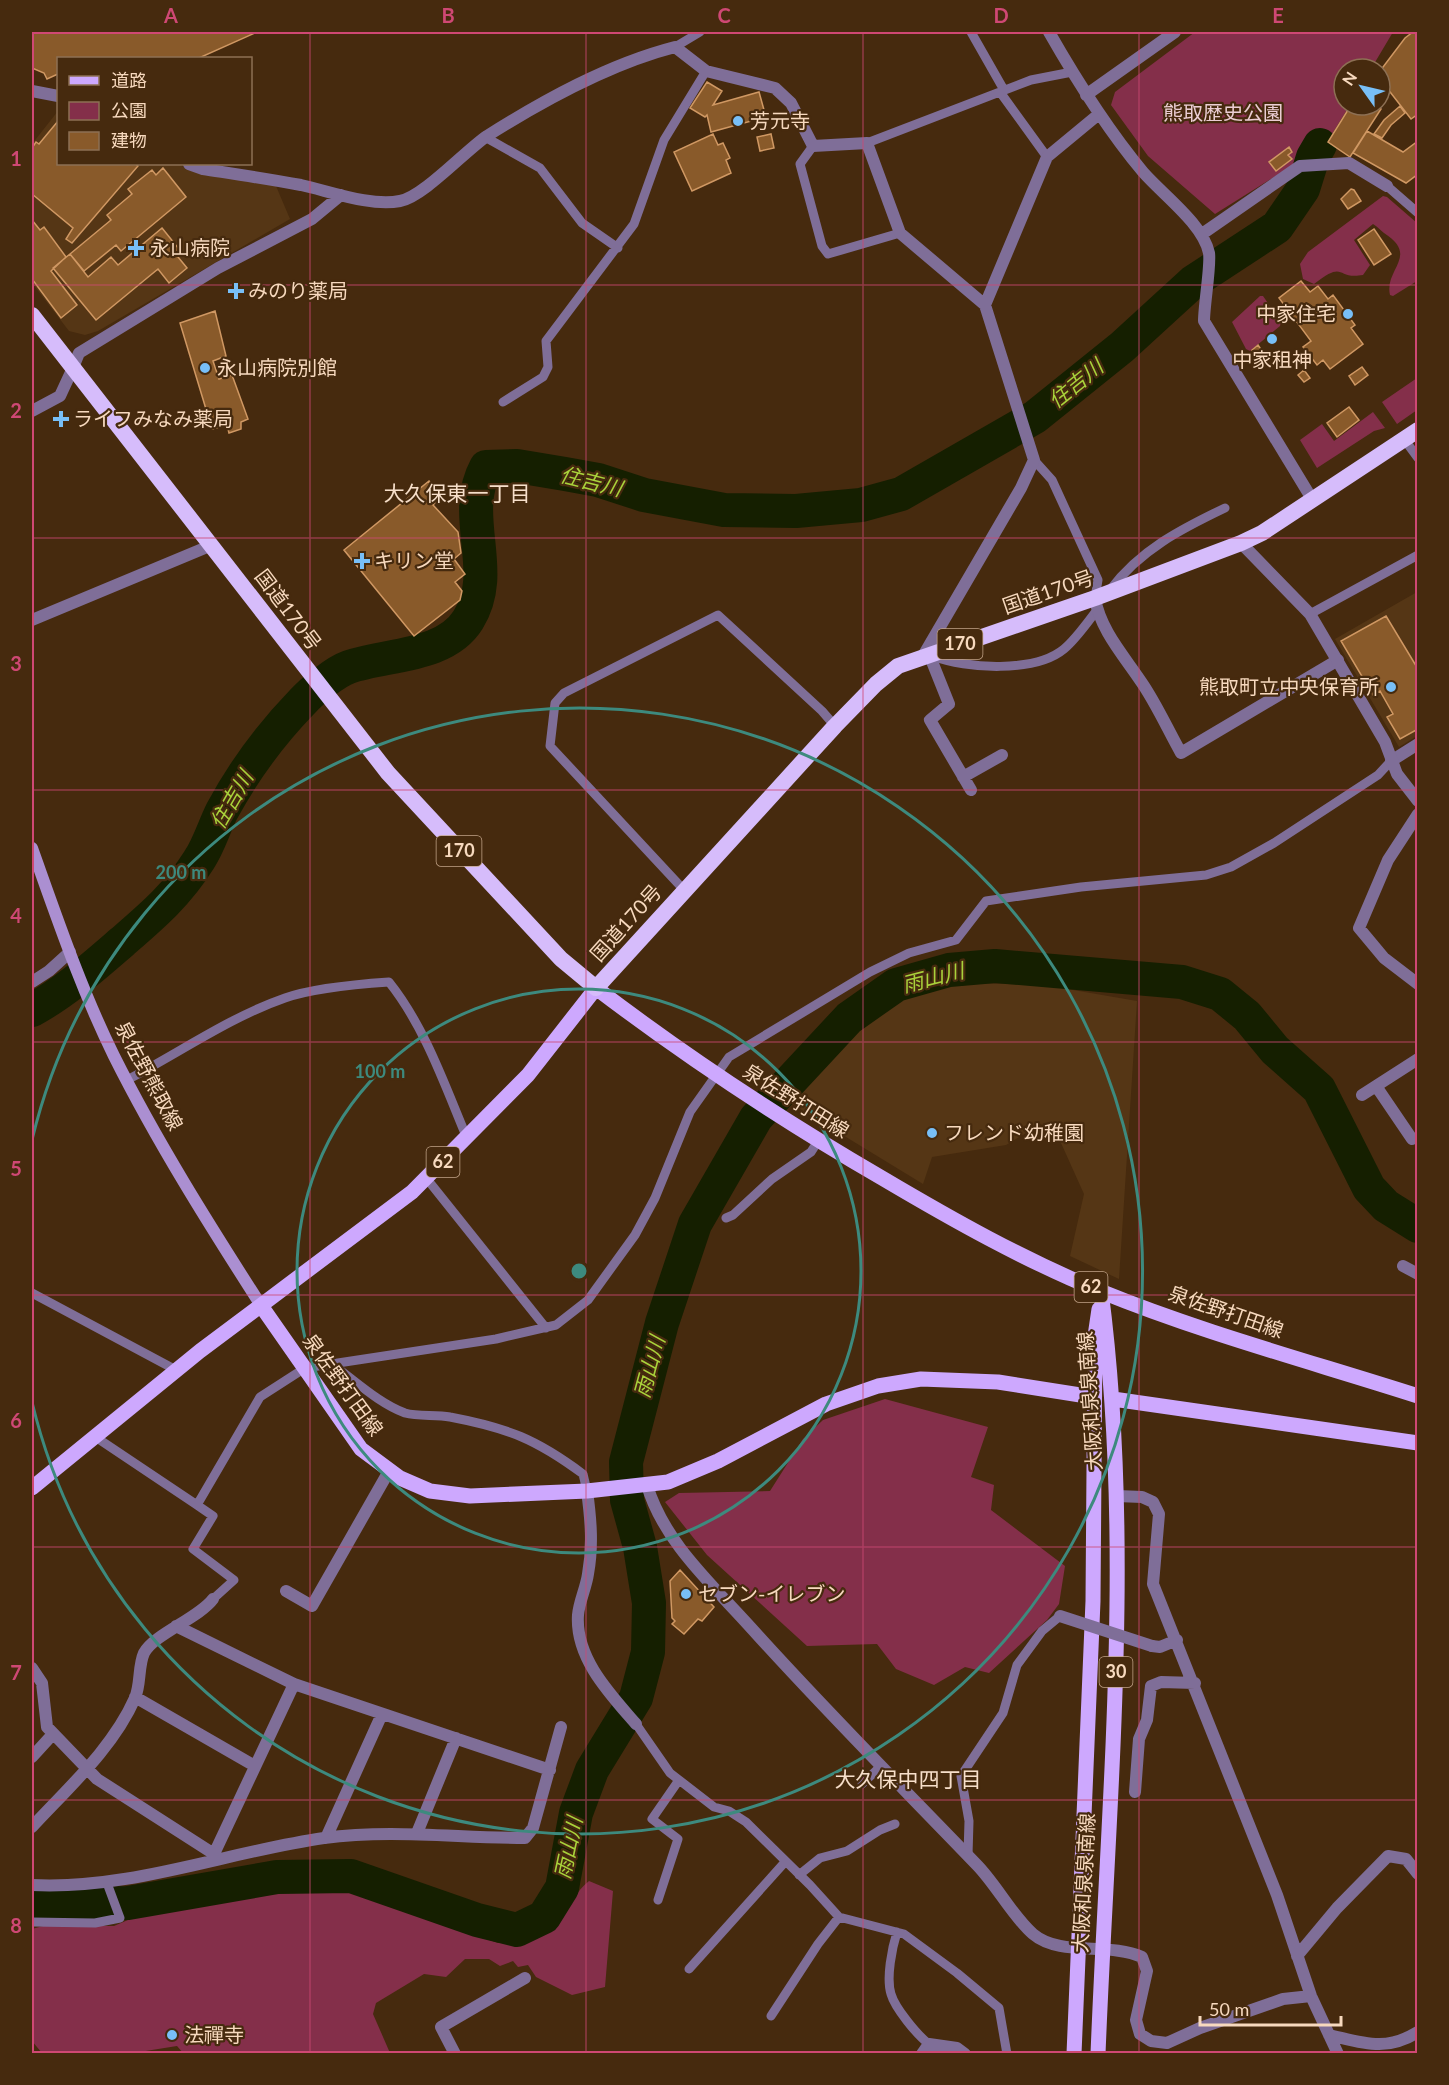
<svg xmlns="http://www.w3.org/2000/svg" width="1449" height="2085" font-family="Lato,'Noto Sans JP',sans-serif">
<style>
.built{fill:#553615}
.green{fill:#842f4a}
.lines{fill:none;stroke-linecap:round;stroke-linejoin:round}
.river{stroke:#151f00;stroke-width:34}
.building{fill:#895a2a;stroke:#d09863;stroke-width:1.5}
.service{stroke:#7f6e98;stroke-width:9}
.minor{stroke:#7f6e98;stroke-width:12}
.tertiary{stroke:#7f6e98;stroke-width:12}
.secondary{stroke:#ab8fd1;stroke-width:12}
.primary{stroke:#cda8fe;stroke-width:15}
.trunk{stroke:#d6bcfb;stroke-width:16}
.minor-bridge{stroke:#7f6e98;stroke-width:12}
.grid{fill:none;stroke:#cf4874;stroke-width:1.5;stroke-opacity:0.55}
.ring{fill:none;stroke:#3d8a7e;stroke-width:3}
.poi-dot{fill:#78bff7;stroke:#462a0e;stroke-width:2}
.labels{text-anchor:middle;stroke-width:4.5;stroke-linejoin:round;paint-order:stroke}
.shield{fill:#462a0e;stroke:#c2a489;stroke-width:1.5}
.shield-label{font-size:18px;font-weight:bold;fill:#f7d9be}
.park-label{font-size:20px;fill:#ebcdd3;stroke:#462a0e}
.poi-label{font-size:20px;fill:#f7d9be;stroke:#462a0e;text-anchor:start}
.street-label{font-size:20px;fill:#f7d9be;stroke:#462a0e}
.water-label{font-size:21px;font-style:italic;fill:#a9d23b;stroke:#462a0e}
.neighbourhood-label{font-size:21px;fill:#f7dfca;stroke:#462a0e}
.centre{fill:#3d8a7e;stroke:#462a0e;stroke-width:3}
.ring-label{font-size:18px;text-anchor:middle;font-weight:bold;fill:#3d8a7e;stroke:#462a0e;stroke-width:4.5;stroke-linejoin:round;paint-order:stroke}
.neatline{fill:none;stroke:#cf4874;stroke-width:2}
.grid-label{font-size:20px;text-anchor:middle;font-weight:bold;fill:#cf4874}
</style>
<rect width="100%" height="100%" fill="#462a0e"/>
<!-- built -->
<path class="built" d="M58,111V164H177L200,173L276,186L290,219L98,331L85,335L69,331L32,283V144Z
M1417,592V736L1399,747L1335,639Z
M962,983L1044,985L1137,1001L1119,1279L1070,1256L1084,1194L1061,1143L1041,1124L1006,1145L932,1157L923,1184L792,1104L851,1031L909,996Z"/>
<!-- green -->
<path class="green" d="M1195,32H1393L1371,69H1344V105H1350L1324,147L1316,142L1306,157L1215,214L1148,156L1111,105L1115,92Z
M1383,196L1387,197L1417,223V281L1393,296L1390,295C1384,269 1420,256 1384,233C1380,230 1378,227 1373,224L1354,240L1370,265L1363,275C1335,280 1346,259 1314,284L1303,279L1300,264L1308,252Z
M1260,296H1263L1281,322L1280,326L1250,351L1246,349L1232,322Z
M1417,378V410L1397,424L1382,402Z
M1373,412L1385,428L1374,431L1317,468L1300,440L1322,424L1334,441Z
M885,1399L988,1427L971,1477L994,1485L991,1510L1065,1566L1059,1604L1047,1620L989,1673L965,1667L934,1685L896,1669L877,1644L807,1646L707,1555L665,1502L679,1493L770,1491L803,1439L823,1420Z
M589,1881L613,1891L605,1987L572,1995L536,1977L528,1965L518,1967L513,1961L500,1966L489,1959H465L446,1977L424,1974L376,2003L373,2014L390,2053L184,2054L177,2046L133,2053H42L32,2041V1929L43,1926H114L128,1920V1912L285,1889H345L498,1943C523,1944 545,1940 561,1919C572,1905 575,1892 589,1881Z"/>
<g class="lines">
<!-- river -->
<path class="river" d="M32,1010C65,992 93,967 122,942C152,916 177,895 199,860C209,845 214,827 222,811C243,772 272,733 302,702C313,690 335,672 349,667C387,654 445,657 468,620C499,571 459,517 486,467L517,466L565,474L598,480L644,495L724,510L796,511L861,505L901,494L1035,417L1122,347L1193,282L1277,227L1303,189L1313,157L1320,145
M32,1906L128,1903L277,1877L351,1876L477,1920L517,1930L544,1917L562,1888L576,1813L592,1770L636,1698L648,1652L649,1603L640,1547L627,1500L626,1462L662,1323L695,1224L756,1118L849,1018L896,985L949,970L995,966L1182,982L1220,994L1247,1016L1275,1050L1319,1089L1369,1188L1386,1206L1418,1226"/>
</g>
<!-- building -->
<path class="building" d="M32,32H257L199,58H58V74L47,79L44,73L32,68Z
M1413,32H1418V114L1411,119L1380,79V71L1405,38Z
M707,82L722,91L713,105L759,92L766,117L711,132L707,115L705,117L690,108Z
M1351,105H1374L1381,109L1350,157L1328,142Z
M1400,106L1405,113L1391,125L1382,138L1374,134L1384,120Z
M58,121V164H135L138,166L72,243L66,239L73,228L32,194V148L36,142L39,144Z
M1367,131L1403,152L1418,141V174L1406,183L1353,153Z
M713,134L718,145L723,143L730,158L726,160L731,173L692,191L674,152Z
M771,134L774,148L760,151L757,137Z
M1289,147L1292,152L1288,155L1292,159L1276,171L1269,162Z
M163,168L186,197L121,251L116,245L84,271L70,254L111,220L107,215L132,194L128,189L152,170L156,175Z
M1351,189L1354,190L1361,201L1348,209L1341,199Z
M32,220L40,230L44,227L66,257L51,271L77,305L61,318L32,279Z
M162,228L183,254L178,257L187,268L169,283L158,269L96,320L53,268L70,254L88,277L111,257L118,265Z
M1374,229L1391,254L1374,265L1358,240Z
M1301,281L1310,292L1318,286L1328,299L1333,295L1355,325L1351,328L1363,344L1330,369L1323,360L1317,365L1303,347L1311,341L1279,298Z
M215,311L226,356L213,361L219,379L232,375L248,419L241,422V429L229,433L227,425L212,429L180,323Z
M1258,345L1262,351L1256,355L1252,350Z
M1362,367L1368,375L1355,385L1349,376Z
M1304,370L1310,378L1304,382L1298,375Z
M1349,407L1359,420L1337,437L1327,423Z
M429,481L441,496L433,505L458,532L461,553L454,559L465,574L455,582L462,591L460,600L414,636L344,550Z
M1386,616L1418,669V729L1400,739L1387,717L1393,714L1380,691L1373,695L1341,641Z
M680,1570L714,1607L702,1621L698,1619L684,1634L672,1624L675,1621L672,1618L670,1581Z"/>
<g class="lines">
<!-- service -->
<path class="service" d="M971,32L1004,90
M675,47L700,32
M1000,92L1047,157
M485,137L540,168L582,223L618,248
M867,143L1031,80L1072,72
M813,146L800,164L822,246L828,254L900,233
M1387,186L1418,213
M503,402L543,377L548,367L546,341L634,224L664,140L706,71
M1404,439L1418,458
M1034,460L1052,480L1098,580L1095,598
M1110,590C1140,550 1181,529 1225,508
M1310,614L1418,555
M933,656C966,669 1035,673 1064,649C1076,639 1087,623 1097,610
M684,890L550,746L555,703L564,693L718,615L822,711L835,726
M127,1080C179,1053 230,1017 285,998C313,988 360,984 389,982C425,1027 445,1086 467,1138
M427,1179L546,1328
M726,1218L733,1215L772,1179L811,1152L818,1141
M32,1293L176,1370
M336,1364L340,1370C360,1385 381,1404 405,1413C419,1417 436,1414 450,1417C508,1428 536,1439 583,1474L587,1491
M94,1436L197,1505
M213,1599L234,1580L193,1549L213,1516L197,1505L260,1397L305,1368L496,1339L556,1325L588,1300L635,1235L655,1198L690,1112L729,1057L870,972L909,953L956,940L986,901L1081,887L1206,875L1231,867L1274,843L1378,775L1391,761
M636,1724L670,1773L714,1807L729,1811L746,1822L810,1885L839,1917L904,1934L957,1973L999,2008L1007,2054
M862,1784L881,1766
M968,1855L969,1821L961,1776L1003,1713L1017,1665L1042,1631L1060,1616
M799,1875L820,1858L847,1851L880,1830L895,1824
M658,1900L678,1839L652,1819L679,1780
M32,1922L95,1923L120,1918L107,1883
M897,1932C892,1948 886,1978 891,1994C895,2008 917,2035 929,2044
M689,1969L785,1862
M771,2016L818,1944L839,1917"/>
<!-- minor -->
<path class="minor" d="M1049,32C1077,81 1107,129 1143,172C1163,195 1203,224 1209,253C1211,265 1204,305 1204,321L1312,499
M32,91L58,96
M1086,95L1175,32
M189,164L203,169C235,174 269,179 301,185C329,191 371,207 400,201C423,197 465,151 487,136C544,100 609,64 675,47L706,71L775,88L791,103L813,146L867,143L900,233L985,305L1034,460L1021,488L923,656
M1202,234L1300,166L1349,163L1387,186
M985,305L1047,157L1099,114
M72,370L79,353L218,268L312,219L341,195
M1095,598C1100,630 1125,657 1142,683C1157,705 1168,730 1181,753L1338,660
M32,620L212,545
M929,654L949,704L930,720L971,790
M1391,761L1418,744
M963,777L1002,755
M1418,814L1388,860L1359,928L1384,958L1418,984
M32,982L49,971L70,952
M1376,1086L1412,1139
M1362,1095L1418,1059
M1403,1266L1418,1274
M647,1485C664,1543 714,1586 753,1630C825,1710 901,1786 976,1864C996,1884 1013,1917 1033,1934C1060,1957 1109,1942 1142,1957L1147,1971L1136,2020L1140,2034L1151,2041L1167,2043L1200,2028L1283,1999L1311,1996
M587,1491C591,1520 593,1546 588,1574C586,1588 579,1602 578,1615C575,1658 610,1694 636,1724
M1117,1496L1142,1497L1153,1502L1159,1514L1153,1584L1277,1895L1311,1996L1338,2054
M286,1591L312,1606L389,1471
M176,1626L294,1684L550,1770
M1152,1646L1160,1647L1177,1640
M32,1668L42,1683L47,1727L97,1779L214,1854
M135,1697L255,1766
M32,1757L53,1734
M1135,1792L1139,1739L1147,1720L1151,1686L1161,1682L1195,1683
M32,1827C68,1788 113,1748 135,1698C141,1684 138,1666 144,1653C154,1634 199,1618 213,1599
M417,1833L456,1738
M326,1838L382,1714
M215,1860L214,1854L294,1684
M32,1885C131,1890 226,1852 324,1838C391,1829 458,1838 525,1838L533,1828L561,1727
M1297,1956L1337,1908L1388,1856L1406,1859L1418,1874
M1329,2035C1364,2043 1385,2052 1418,2032
M455,2054L441,2027L525,1978
M922,2054L929,2044L957,2048L965,2054"/>
<!-- tertiary -->
<path class="tertiary" d="M32,411L60,396L72,370
M1241,543L1310,614L1385,742L1397,774L1418,801"/>
<!-- secondary -->
<path class="secondary" d="M32,848C57,918 81,989 114,1056C157,1142 210,1226 262,1307"/>
<!-- primary -->
<path class="primary" d="M262,1307L361,1449L400,1478L430,1491L470,1496L587,1491L668,1482L718,1461L826,1404L878,1386L921,1379L998,1382L1093,1397
M1113,1399L1418,1443
M32,1488L200,1351L412,1192L528,1075L596,988C688,1058 782,1120 882,1178C953,1220 1024,1260 1100,1291C1203,1333 1312,1362 1418,1396
M1074,2054L1093,1601L1095,1336L1099,1309
M1098,2054C1108,1800 1134,1544 1101,1291"/>
<!-- trunk -->
<path class="trunk" d="M32,315L388,773L561,959L596,988L835,726L876,684L898,666L1095,598L1241,543L1262,533L1418,430"/>
<!-- minor-bridge -->
<path class="minor-bridge" d="M1060,1616L1152,1646"/>
</g>
<!-- grid -->
<path class="grid" d="M310,32V2054M586,32V2054M863,32V2054M1139,32V2054M32,285H1418M32,538H1418M32,790H1418M32,1042H1418M32,1295H1418M32,1547H1418M32,1800H1418"/>
<!-- distance rings -->
<g class="ring">
<circle cx="579" cy="1271" r="282"/>
<path d="M32 1140A563 563 0 1 1 32 1402"/>
</g>
<!-- markers -->
<g class="poi-dot">
<circle cx="738" cy="121" r="6"/>
<path d="M133 239h6v6h6v6h-6v6h-6v-6h-6v-6h6z"/>
<path d="M233 282h6v6h6v6h-6v6h-6v-6h-6v-6h6z"/>
<circle cx="1348" cy="314" r="6"/>
<circle cx="1272" cy="339" r="6"/>
<circle cx="205" cy="368" r="6"/>
<path d="M58 410h6v6h6v6h-6v6h-6v-6h-6v-6h6z"/>
<path d="M359 552h6v6h6v6h-6v6h-6v-6h-6v-6h6z"/>
<circle cx="1391" cy="687" r="6"/>
<circle cx="932" cy="1133" r="6"/>
<circle cx="686" cy="1594" r="6"/>
<circle cx="172" cy="2035" r="6"/>
</g>
<g class="labels">
<!-- shield labels -->
<g class="shield">
<rect x="937.5" y="629" width="45" height="30" rx="4.5"/>
<rect x="436.5" y="836" width="45" height="30" rx="4.5"/>
<rect x="426.5" y="1147" width="33" height="30" rx="4.5"/>
<rect x="1074.5" y="1272" width="33" height="30" rx="4.5"/>
<rect x="1099.5" y="1657" width="33" height="30" rx="4.5"/>
</g>
<g class="shield-label">
<text x="960" y="650">170</text>
<text x="459" y="857">170</text>
<text x="443" y="1168">62</text>
<text x="1091" y="1293">62</text>
<text x="1116" y="1678">30</text>
</g>
<!-- park labels -->
<g class="park-label">
<text x="1223" y="120">熊取歴史公園</text>
</g>
<!-- poi labels -->
<g class="poi-label">
<text x="750" y="128">芳元寺</text>
<text x="150" y="255">永山病院</text>
<text x="248" y="298">みのり薬局</text>
<text x="1336" y="321" text-anchor="end">中家住宅</text>
<text x="1272" y="367" text-anchor="middle">中家租神</text>
<text x="217" y="375">永山病院別館</text>
<text x="73" y="426">ライフみなみ薬局</text>
<text x="374" y="568">キリン堂</text>
<text x="1379" y="694" text-anchor="end">熊取町立中央保育所</text>
<text x="944" y="1140">フレンド幼稚園</text>
<text x="698" y="1601">セブン-イレブン</text>
<text x="184" y="2042">法禪寺</text>
</g>
<!-- street labels -->
<g class="street-label">
<text transform="translate(1048 592) rotate(-19)" y="7">国道170号</text>
<text transform="translate(288 610) rotate(53)" y="7">国道170号</text>
<text transform="translate(626 923) rotate(-48)" y="7">国道170号</text>
<text transform="translate(149 1076) rotate(62)" y="7">泉佐野熊取線</text>
<text transform="translate(796 1101) rotate(32)" y="7">泉佐野打田線</text>
<text transform="translate(1226 1312) rotate(19)" y="7">泉佐野打田線</text>
<text transform="translate(343 1385) rotate(54)" y="7">泉佐野打田線</text>
<text transform="translate(1090 1401) rotate(-94)" y="7">大阪和泉泉南線</text>
<text transform="translate(1084 1883) rotate(-87)" y="7">大阪和泉泉南線</text>
</g>
<!-- water labels -->
<g class="water-label">
<text transform="translate(1076 384) rotate(-39)" y="7">住吉川</text>
<text transform="translate(591 482) rotate(14)" y="7">住吉川</text>
<text transform="translate(232 800) rotate(-60)" y="7">住吉川</text>
<text transform="translate(933 978) rotate(-14)" y="7">雨山川</text>
<text transform="translate(650 1367) rotate(-75)" y="7">雨山川</text>
<text transform="translate(569 1848) rotate(-78)" y="7">雨山川</text>
</g>
<!-- neighbourhood labels -->
<g class="neighbourhood-label">
<text x="457" y="501">大久保東一丁目</text>
<text x="908" y="1787">大久保中四丁目</text>
</g>
</g>
<circle cx="579" cy="1271" r="9" class="centre"/>
<g class="ring-label">
<text x="181" y="879">200 m</text>
<text x="380" y="1078">100 m</text>
</g>
<!-- border -->
<rect width="1449" height="2085" fill="none" stroke="#462a0e" stroke-width="66"/>
<!-- legend -->
<rect x="57" y="57" width="195" height="108" fill="#462a0e" stroke="#8d7054" stroke-width="1.5"/>
<rect x="69" y="76" width="30" height="9" fill="#cda8fe" stroke="#8d7054" stroke-width="1.5"/>
<text x="111" y="87" font-size="18" fill="#f7d9be">道路</text>
<rect x="69" y="102" width="30" height="18" fill="#842f4a" stroke="#8d7054" stroke-width="1.5"/>
<text x="111" y="117" font-size="18" fill="#f7d9be">公園</text>
<rect x="69" y="132" width="30" height="18" fill="#895a2a" stroke="#8d7054" stroke-width="1.5"/>
<text x="111" y="147" font-size="18" fill="#f7d9be">建物</text>
<!-- north arrow -->
<g transform="translate(1362 87) rotate(304)"><circle r="28" fill="#462a0e" stroke="#8d7054" stroke-width="1.5"/>
<path d="M0-4.5L10 22L0 15L-10 22Z" fill="#78bff7"/>
<text y="-9" font-size="16" font-weight="bold" text-anchor="middle" fill="#f7d9be">N</text>
</g>
<!-- scale -->
<path d="M1200 2016v9h141v-9" fill="none" stroke="#f7d9be" stroke-width="3"/>
<text x="1209" y="2016" font-size="18" fill="#f7d9be" stroke="#462a0e" stroke-width="4.5" paint-order="stroke">50 m</text>
<rect x="33" y="33" width="1383" height="2019" class="neatline"/>
<g class="grid-label">
<text x="171" y="23">A</text>
<text x="448" y="23">B</text>
<text x="724" y="23">C</text>
<text x="1001" y="23">D</text>
<text x="1278" y="23">E</text>
<text x="16" y="166">1</text>
<text x="16" y="418">2</text>
<text x="16" y="671">3</text>
<text x="16" y="923">4</text>
<text x="16" y="1176">5</text>
<text x="16" y="1428">6</text>
<text x="16" y="1680">7</text>
<text x="16" y="1933">8</text>
</g>
</svg>
